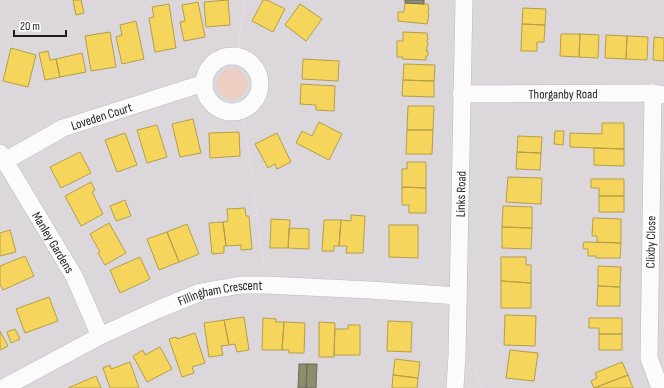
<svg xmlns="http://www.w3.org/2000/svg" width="664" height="388" font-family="'Sofia Sans Condensed',sans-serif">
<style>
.residential{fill:#dbd7da}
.grass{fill:#eecec2}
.homes{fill:#f6d55c;stroke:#b59e49}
.industry{fill:#8c8c6e;stroke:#6b6b56}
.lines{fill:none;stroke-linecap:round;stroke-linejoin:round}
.minor-casing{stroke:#bdbbbc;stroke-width:18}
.path{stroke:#e9d8eb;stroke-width:2.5;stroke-dasharray:2 2;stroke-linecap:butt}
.minor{stroke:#fcfbfc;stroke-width:17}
.labels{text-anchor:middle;stroke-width:4;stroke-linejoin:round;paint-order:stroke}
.street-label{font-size:13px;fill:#1d1d1d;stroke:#fff}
</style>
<rect width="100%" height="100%" fill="#ece6e9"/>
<!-- residential -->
<path class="residential" d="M0,0H664V388H0Z"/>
<!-- grass -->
<path class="grass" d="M217 84a15 15 0 1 1 30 0a15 15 0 1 1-30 0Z"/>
<!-- homes -->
<path class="homes" d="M73,0H81L84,13L76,15Z
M228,0L230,25L206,27L204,2Z
M263,0H267L285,9L273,32L252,21Z
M198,2L205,37L184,41L180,22L185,21L182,5Z
M405,3L428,4L429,11H428V14H429L427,24L398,21V12H404Z
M169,4L176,48L155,52L149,18L154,17L152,7Z
M300,4L322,19L306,41L285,25Z
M523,8L546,9L545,25L522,24Z
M136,21L144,59L122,64L116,37L122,35L120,25Z
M522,24L545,25L544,42H537V51H521Z
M110,32L116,67L91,71L85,36Z
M403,32L427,33L428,40H427V43H428L426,51H428V56H426V60L402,59L403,57H397V41H403Z
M561,34H580L579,57L560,56Z
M580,34L599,35L598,58L579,57Z
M606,35L627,36L626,59L605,58Z
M627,36L648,37L647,60L626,59Z
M654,37L664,38V61L653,60Z
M11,48L36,55L28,87L3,81Z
M48,51L50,60L56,59L60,77L45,80L39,53Z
M82,53L86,72L60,77L56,59Z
M303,59L339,61L338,81L302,79Z
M404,64L435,65L434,81L403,80Z
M403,80L434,81V97L402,96Z
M301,84L335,86L334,111L316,110V105L300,104Z
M408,106H434L433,130H407Z
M193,119L201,153L180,157L172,124Z
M319,122L342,134L329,160L296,143L302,131L312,136Z
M602,123H624V149L570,147V133L602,134Z
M157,125L167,157L147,163L137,130Z
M407,130H433L432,154H406Z
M555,131H564L563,145L554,144Z
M239,132L240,156L210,158L209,133Z
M125,133L137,165L117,172L105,140Z
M277,133L291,162L277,169L275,164L268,168L255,144Z
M518,136L542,137L541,153L517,152Z
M594,148L624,149V166L594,165Z
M80,152L91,173L61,188L50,167Z
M517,152L541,153L540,170L516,169Z
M407,162H426V188L402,187V169H407Z
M508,177L542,178L541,204L506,202Z
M591,179H624V196H599V188H591Z
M91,182L95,190L92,192L103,214L81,226L65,196Z
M402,187L426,188V213H409V205H402Z
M599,196H624V212H599Z
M125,200L131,216L116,221L110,206Z
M503,206L532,207V228L502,227Z
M245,208L246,216H249L252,249L241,250V245L226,246L223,222L228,221L227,209Z
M351,215L365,216L363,253H346L347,246H339L341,220L351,221Z
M593,218L621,219V243L597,242V236H592Z
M271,219L290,220L288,248H270Z
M324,220H341L339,246H334V251H322Z
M223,222L226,246H224V253L212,254L209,223Z
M109,223L126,253L105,265L98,253L100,252L90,234Z
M187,224L199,254L179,262L167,232Z
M389,225H418V258L389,257Z
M502,227L532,228L531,249L502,248Z
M289,228L309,229V249L288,248Z
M10,230L16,252L0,256V233Z
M167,232L179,262L159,270L147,239Z
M584,242L621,243L620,258H596V256H588V249H584L583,247Z
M25,256L34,276L3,290L0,284V266Z
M140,257L150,279L120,293L110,270Z
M501,257H526V265H531V283L501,281Z
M598,266L621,267L620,287L598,286Z
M501,281L531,283V308H501Z
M598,286L620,287V306H597Z
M49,297L58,321L25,333L16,309Z
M505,315L536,316L535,346L504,345Z
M244,317L249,350L237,352L235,344L229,345L224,320Z
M263,318L276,319V322H284L282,350H262Z
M589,318H622V334H599V328H589Z
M224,320L229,345L221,346L223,355L209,357L204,323Z
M388,321L412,322L411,352L387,351Z
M284,322L305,323L304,353H289V350H282Z
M319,322L335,323L334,357H319Z
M348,325H360V355H334L335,329H348Z
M15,329L20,339L11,343L7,332Z
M0,331L8,346L0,350Z
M195,333L205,363L192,367L194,373L182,377L169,339L176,337L177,339Z
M599,334H622V350H599Z
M160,347L172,369L147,382L133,356L143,350L145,355Z
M510,350L538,353L534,381L506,378Z
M395,359L420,362L418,378L393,375Z
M130,362L139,388H110L103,368L110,365L111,369Z
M622,362L628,375L594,388L591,381L597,378L595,373Z
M393,375L418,378L417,388H392Z
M628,375L633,388H594Z
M96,376L101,388H68Z"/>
<!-- industry -->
<path class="industry" d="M405,0H424V4L405,3Z
M299,364H307L306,388H298Z
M307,364H317L316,388H306Z"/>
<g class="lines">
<!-- minor casing -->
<g class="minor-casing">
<g id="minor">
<circle cx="232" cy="84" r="28"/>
<path d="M653,93L649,358L659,385L663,388"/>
<path id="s1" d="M461,94L653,93L664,95"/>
<path id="s2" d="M0,153L74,276L100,336"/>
<path id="s3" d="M5,161L63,128L204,83"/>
<path id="s4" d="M3,388L100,336L159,309L201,292L241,285H266L370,290L458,296"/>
<path id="s5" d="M455,388L457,355L464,0"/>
</g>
</g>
<!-- path -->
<path class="path" d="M239,56V41L245,0
M243,111L264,269
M474,368L482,388"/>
<!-- minor -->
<use href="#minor" class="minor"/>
</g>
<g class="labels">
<!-- street labels -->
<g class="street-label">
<text dy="5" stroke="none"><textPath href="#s1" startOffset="102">Thorganby Road</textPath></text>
<text dy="5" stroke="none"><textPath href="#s3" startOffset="107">Loveden Court</textPath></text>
<text dy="5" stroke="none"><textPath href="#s5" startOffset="194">Links Road</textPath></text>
<text transform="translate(650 242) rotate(-89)" y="5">Clixby Close</text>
<text dy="5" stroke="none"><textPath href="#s2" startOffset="104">Manley Gardens</textPath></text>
<text dy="5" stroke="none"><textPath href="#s4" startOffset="239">Fillingham Crescent</textPath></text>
</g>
</g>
<!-- scale -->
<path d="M14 30v6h52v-6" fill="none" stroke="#1d1d1d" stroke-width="2"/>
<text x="20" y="30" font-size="12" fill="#1d1d1d" stroke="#ffffff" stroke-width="3" paint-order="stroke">20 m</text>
</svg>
